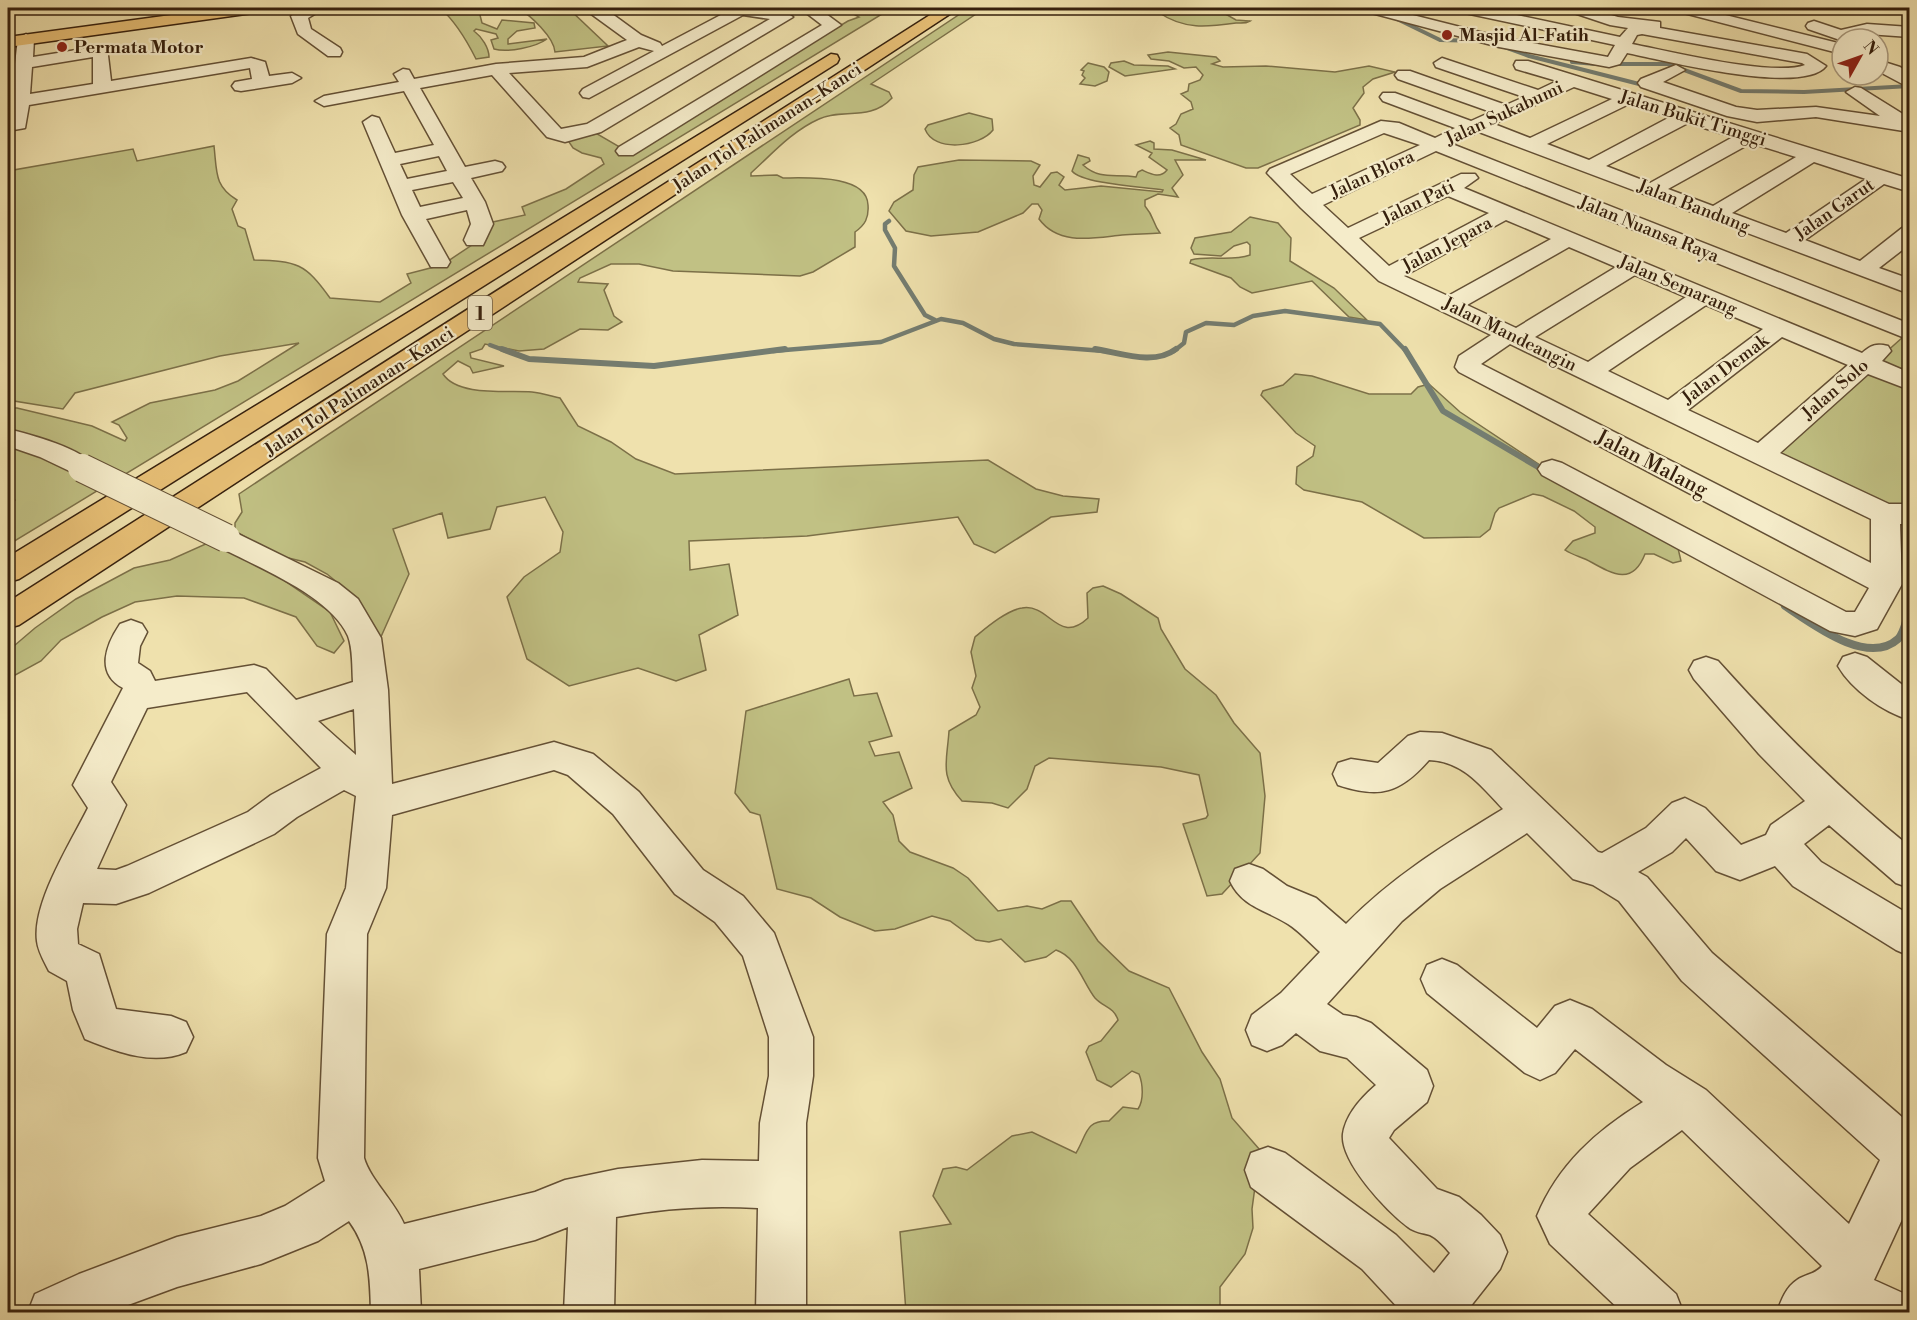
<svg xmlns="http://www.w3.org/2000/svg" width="1917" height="1320" font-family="'Libre Bodoni',serif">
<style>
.green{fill:#c1c184;stroke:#7c7048;stroke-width:1.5}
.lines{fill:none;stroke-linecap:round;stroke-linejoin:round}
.stream-far3{stroke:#747d71;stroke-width:4}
.stream-far2{stroke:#747d71;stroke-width:4.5}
.stream-far1{stroke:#747d71;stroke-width:6}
.stream{stroke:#747d71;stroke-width:8}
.minor-casing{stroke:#645035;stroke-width:3}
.major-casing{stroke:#36200d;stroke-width:3}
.highway-casing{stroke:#36200d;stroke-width:3}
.minor{fill:#f5ecca;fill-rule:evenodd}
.major{fill:#e8c076;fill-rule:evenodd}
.highway{fill:#e8c076;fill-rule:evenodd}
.minor-bridge-casing{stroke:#645035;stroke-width:30;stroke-linecap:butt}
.minor-bridge{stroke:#f5ecca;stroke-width:28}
.poi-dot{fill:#8f2418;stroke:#f5ecca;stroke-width:2}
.labels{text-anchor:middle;stroke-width:4.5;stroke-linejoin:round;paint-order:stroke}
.far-poi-label{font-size:18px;font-weight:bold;fill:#36200d;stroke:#f5ecca;text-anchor:start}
.far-street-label{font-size:18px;fill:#36200d;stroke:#f5ecca}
.shield{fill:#f5ecca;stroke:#6f5d46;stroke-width:1.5}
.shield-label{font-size:20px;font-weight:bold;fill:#36200d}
.street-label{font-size:21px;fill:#36200d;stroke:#f5ecca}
</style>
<rect width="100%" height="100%" fill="#efe1ad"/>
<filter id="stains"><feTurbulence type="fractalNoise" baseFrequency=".00333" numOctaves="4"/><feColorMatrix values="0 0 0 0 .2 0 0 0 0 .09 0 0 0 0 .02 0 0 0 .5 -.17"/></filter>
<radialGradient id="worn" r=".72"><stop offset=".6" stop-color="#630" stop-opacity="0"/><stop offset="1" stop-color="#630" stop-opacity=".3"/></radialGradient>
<!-- green -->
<path class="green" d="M440,8H474L480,15L482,23L497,29L502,20L534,23L535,28L517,31L508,39V44L547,39C536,47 508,53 494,49L491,40L498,38L496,34L476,29L474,31C482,37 489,48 489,57L476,59C468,43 454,20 440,8Z
M518,8H568L608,46L555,52C554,37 530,15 518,8Z
M843,8H892L119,478L8,431V408H17L92,426L125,441L127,438L119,425L112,422L150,403L215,390L238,381L299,343L220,356L75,393L63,409L8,400V171L133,149L137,161L214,146C217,172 214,186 237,200L232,209L238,226L245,229L254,260C297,261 305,263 330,298L380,302L411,283L407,274L442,265L487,235L493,222L525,215L522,207L566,189L604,164L601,158L582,153L573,148L567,139L594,132L628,152L848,21L859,17Z
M969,8H985L871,84L889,92L892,98C870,122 841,108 819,119C792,131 772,154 751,173V176L777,175L783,178C806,178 867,174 868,205C869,218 865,225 855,232V247L813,272L800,276L673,271L639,264H611L580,278L578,282L608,284L604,290L614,316L622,322L608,330L580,329L544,349L519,351L485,344L482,349L470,353L471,358L504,366L473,373L470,367L458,361L443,374C458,397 508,390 532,392C541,393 551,396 560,398L578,426L611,442L636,459L675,474L988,460L1036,489L1063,496L1099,499L1097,512L1051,517L995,553L974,544L958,517L807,536L689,541L690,570L729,564L738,615L699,635L706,670L676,681L638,668L569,686L527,659L507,597L524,577L560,552L563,532L545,497L497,507L490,529L448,538L442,513L393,529L409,574L380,639L350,593L327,574L305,562L276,555L235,531V523L242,512L239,494Z
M1158,8H1215L1236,20L1250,21C1245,24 1242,23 1236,23C1207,27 1184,30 1158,12Z
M1168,52L1216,57L1220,61L1212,64L1223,67L1266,66L1335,72L1369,66L1395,72L1373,79L1363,87L1364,93L1353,108L1360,120V125L1258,168H1246L1181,145L1179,135L1170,128L1176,124L1181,114L1193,109L1191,102L1181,94L1188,91L1189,84L1200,80L1203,75L1196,67L1184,68L1169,61L1151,59L1148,55Z
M1124,61L1134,65L1168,66L1175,69L1125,76L1109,67L1111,63Z
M1088,63L1104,67L1109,72L1107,81L1095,86L1080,84L1085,78L1082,75L1084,71L1081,70Z
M969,113L992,119L993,130C980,147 934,153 925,129L928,125Z
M1150,141L1154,143V149L1172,150L1206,160H1175L1183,175L1172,188L1178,197L1158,194L1145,200V206C1155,218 1152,222 1160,233C1147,234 1134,234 1122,235C1093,238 1059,246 1039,219L1042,210L1038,204H1032L1023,213L978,232L931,236L906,231L889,211L894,202L913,190L914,175L918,167L959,160L1031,161L1040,165L1033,176L1034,185L1040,187L1051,173L1057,172L1064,177L1059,185L1065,190L1101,186L1162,192L1163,190C1145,187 1082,184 1072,171L1078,155L1089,158L1090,161L1083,165C1101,181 1115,173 1136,177L1138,172L1142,170C1151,174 1160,179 1167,170L1149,157L1152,153L1136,145Z
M1250,217L1278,223L1291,238L1290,261L1334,288L1367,320L1349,317L1312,281L1252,293L1240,287L1231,278L1190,263L1191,260C1211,255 1230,262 1250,255V245L1247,242L1234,246L1221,256L1194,254L1191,248L1195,238L1231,232Z
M1903,337H1909V378L1875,362Z
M1869,371L1909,387V508L1883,504L1774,453Z
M1295,374L1312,376L1369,394H1411L1418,387L1429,384L1460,412L1576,489L1677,544L1681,561L1673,563L1654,554H1645C1633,585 1614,575 1591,562C1583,557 1574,556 1565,550L1573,541L1595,533V527L1574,511L1543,496L1533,494L1499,508L1495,513L1490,529L1480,537L1424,538L1362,502L1304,490L1296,484L1297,467L1313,456L1315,446L1296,433L1261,395L1263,391L1283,385Z
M8,442L53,457L96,486L97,491L8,545V512L15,500L8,492Z
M210,542L263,566L330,612L344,641L334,653L317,646L296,617L244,598L177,596L135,602L102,617L61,640L41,661L8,679V651L35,628L76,599L134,568L170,560Z
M1103,586L1121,594L1158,618L1161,629L1185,669L1216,695L1234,723L1260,753L1265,796L1260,853L1222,894L1207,896L1183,824L1206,818L1208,815L1199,775L1161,767L1049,758L1035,766L1027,789L1008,808L992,803L962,801C939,776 947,762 949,731L976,715L980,707L972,688L976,676L971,652L975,637C986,628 1007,610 1022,608C1050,603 1058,646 1088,618L1087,593L1093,588Z
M849,679L854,696L877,693L892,736L869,742L875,756L899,752L912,788L883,802L893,815L899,841L910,852L953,868L968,878L998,911L1027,906L1042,909L1061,901H1071L1098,941L1129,971L1169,988L1202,1052L1220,1079L1232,1118L1260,1150L1252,1209L1253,1228L1245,1254L1220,1287V1312H906L900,1232L951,1224L933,1196L943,1169L956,1167L967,1170L1012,1136L1032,1132L1076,1153C1087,1135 1085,1120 1109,1121L1123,1107L1138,1109C1144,1100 1143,1084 1139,1074L1132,1071L1111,1087L1097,1080L1086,1052L1089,1046L1101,1041L1118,1020C1114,1007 1103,1007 1095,998C1083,983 1077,957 1056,950L1046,957L1025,962L1001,939L989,942L976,940L950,921L932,916L895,929L875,931L840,917L811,898L777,889L760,815L750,812L735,793L746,711Z"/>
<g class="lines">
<!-- stream-far3 -->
<path class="stream-far3" d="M1395,18L1440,40L1483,41
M1502,46L1529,56L1647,86
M1572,62L1596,64
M1613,64H1668L1741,91L1804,92L1910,86"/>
<!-- stream-far2 -->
<path class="stream-far2" d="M889,221L885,224V230L895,248L894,266L925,315L935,320
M490,345L506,351
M773,351L881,342L941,319L963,323L994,339L1014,344L1104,351
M1174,351L1184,343L1186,332L1206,323L1234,325L1253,316L1285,311L1380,324L1406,351"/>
<!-- stream-far1 -->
<path class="stream-far1" d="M502,349L529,359L654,366L785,349
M1095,349C1121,353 1154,366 1176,349
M1405,349L1443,411L1545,471"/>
<!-- stream -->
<path class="stream" d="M1785,606C1811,623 1867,667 1898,639C1905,632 1906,618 1910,609"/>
<!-- minor casing -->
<g class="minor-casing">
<path id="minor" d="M300,8H315L318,12L308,18L311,29L340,48L342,52L340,56H328L298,34L291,16L301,10Z
M583,8H604L641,35L660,43L662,46L734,8L785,12L793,17L601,132L565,142L547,137L492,75L420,88L465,167L495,161L502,163L505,167L502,171L471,178L485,202L493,224L483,245H467L464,240L471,224L467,210L426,219L450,262L447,267H431L402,215L363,122L372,116L379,118L395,153L434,145L404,91L324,106L315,101L324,96L399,82L394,74L403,69L409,70L414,79L496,64L584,57L627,40ZM743,15L770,19L587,124L561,129L509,73L587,67L639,47L654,51L583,89L580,93L583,97L589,98ZM439,156L447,171L407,179L400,164ZM453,182L463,198L420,207L412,190Z
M803,8H818L841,25L633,155H619L616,151L619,147L822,25L805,12Z
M1361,8H1385L1500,37L1608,57L1615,45L1465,13L1457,8H1484L1620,37L1628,28L1610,25L1568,11L1565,8H1587L1618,17L1660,22V28L1807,54L1826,66C1803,96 1662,60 1627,53L1620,64L1609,67L1499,47L1364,11ZM1642,34L1802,63L1805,65C1773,77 1669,51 1632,44L1637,35Z
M1673,8H1697L1842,44V54L1676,11Z
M1814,21L1841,30L1867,24L1910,27V37L1867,34L1840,40L1808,29L1806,26L1808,23Z
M26,34L34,39L33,57L101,46L107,47L111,81L251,58L265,62L269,76L292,73L301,78L292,83L241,91L235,90L232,86L235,82L252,79L250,68L29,105L25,128L8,131L10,108H8V98L11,97L18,39ZM93,57V84L30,94L32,67Z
M1442,58L1538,90L1557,81L1516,69L1514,65L1516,61H1528L1910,179V192L1884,184L1805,240L1860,261L1902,228L1910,227V244L1879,268L1910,279V294L1479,132L1452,144L1910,324V340L1436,151L1323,205L1348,228L1461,174H1475L1478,178L1464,188L1862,353C1871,345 1876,343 1888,346L1891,351L1882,361L1910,373V390L1868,374L1780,453L1889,504H1910V524H1900L1902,584L1877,629L1855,636L1830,631L1542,475L1538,469L1542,463L1552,460L1562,463L1846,612H1855L1869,588L1459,372L1455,367L1459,356L1491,335L1379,281L1301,208L1267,173L1270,169L1381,121L1399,123L1435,138L1455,128L1383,101L1380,97L1383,93H1395L1471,121L1491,112L1398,79L1395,75L1398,71H1410L1506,105L1524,97L1436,67L1434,63ZM1574,87L1612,99L1530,138L1494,124ZM1629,104L1670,117L1589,160L1547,144ZM1688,123L1733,137L1650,183L1606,166ZM1384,133L1420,145L1312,194L1290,174ZM1751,143L1796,157L1713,206L1668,189ZM1814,162L1866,179L1786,233L1732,213ZM1448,196L1489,213L1389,266L1359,238ZM1506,220L1551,239L1448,296L1404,276ZM1569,247L1616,267L1516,328L1467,305ZM1635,275L1686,297L1588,362L1535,337ZM1706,305L1763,329L1668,400L1608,371ZM1782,337L1848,365L1758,443L1688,410ZM1510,344L1871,519V563L1481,364Z
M1878,60L1900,67L1910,74V88L1878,71Z
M1676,65L1685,70L1663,82L1736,107L1757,110L1816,107L1880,116L1846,92L1855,87L1861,88L1906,116L1910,120V132L1816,117L1757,122L1727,116L1641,87L1638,83L1641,79Z
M8,429C31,435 83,448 96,468L92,474L82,477L40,457L8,446Z
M226,528L338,583L358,599L381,638L388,690L392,784L554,742L593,754L639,792L703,870L743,896L774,933L813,1037V1076L806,1123V1312H756L758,1208C710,1205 663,1208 616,1217L614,1312H564L568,1227L535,1240L419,1269L421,1312H371C370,1278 370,1250 349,1221L318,1241L261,1264L177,1287L109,1312H28L35,1294L79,1274L177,1237L261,1216L285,1206L325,1181L318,1158L327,934L346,888L356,796L344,790L297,817L274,834L149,893L116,904L83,903L77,929L78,944L99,954L116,1009L171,1016L186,1022L193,1037L186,1052C153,1066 117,1052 85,1039L73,1010L67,981L49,971C44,961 38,951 37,941C32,903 71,842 88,808L73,785L123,688C95,673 106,645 120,624L131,620L142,624L147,632L140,646L138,663L150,671L155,681L254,665L266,669L296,700L353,682C352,668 353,649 348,636C330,595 255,566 215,545L211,538L215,531ZM247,692L321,768L271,795L248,812L127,866L116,870L97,869L126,805L111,782L147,708ZM354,709L356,755L318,721ZM554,770L568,775L613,814L675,894L715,922L743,956L769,1037V1076L760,1123L759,1161L702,1160L618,1169L565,1180L535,1192L404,1224C394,1201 370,1179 364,1158L367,934L386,888L392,815Z
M1855,653L1867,657L1910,691V720C1883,712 1852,690 1838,666L1843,657Z
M1706,657L1718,661C1778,728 1840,790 1910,847V888L1896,883L1829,825L1804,844L1821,862L1910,915V956L1896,950L1793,886L1775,866L1740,880L1716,871L1686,838L1672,852L1638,872L1647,877L1712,953L1910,1124V1202L1874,1280L1905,1294L1910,1312H1777C1781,1301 1786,1287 1797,1280C1806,1274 1816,1274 1822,1266L1682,1130L1630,1168L1588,1214L1676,1294L1683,1312H1622L1550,1244L1537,1216C1558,1165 1596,1131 1643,1102L1575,1049L1555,1073L1540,1080L1525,1073L1427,993L1421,979L1427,965L1442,959L1457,965L1537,1028L1555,1006L1570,1000L1592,1009L1666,1065L1706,1090L1849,1224L1880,1160L1682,981L1619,901L1593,885L1573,879L1527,833L1440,889L1402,921L1327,1004L1343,1015L1356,1017L1371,1023L1427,1070L1433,1086L1427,1102L1394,1130L1389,1138L1437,1189L1459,1197L1481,1215L1500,1235L1507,1252L1500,1269L1466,1312H1402L1362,1269L1251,1187L1245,1170L1251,1153L1268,1147L1285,1153L1396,1235L1434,1273L1450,1253C1445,1247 1437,1238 1430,1235C1423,1233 1414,1232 1408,1227C1387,1211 1340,1162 1343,1134C1346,1114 1362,1097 1376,1085L1347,1058L1320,1051L1296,1033L1282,1045L1267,1051L1252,1045L1246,1030L1252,1015L1281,993L1320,952C1310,943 1299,931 1288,924C1266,910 1242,907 1230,881L1235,869L1249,864L1263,869L1287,886L1316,898L1346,924C1394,875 1446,844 1503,809C1482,787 1463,761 1429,760C1400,793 1380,799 1338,785L1333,774L1338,763L1351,759L1378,763L1408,736L1420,732L1442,733L1491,750L1598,852L1602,853L1646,828L1672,803L1685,798L1705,808L1741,845L1766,835L1771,825L1805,801L1759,754L1694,679L1689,670L1694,661Z"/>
</g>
<!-- major casing -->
<g class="major-casing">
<path id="major" d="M223,8H261L253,13L8,47V37Z"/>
</g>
<!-- highway casing -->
<g class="highway-casing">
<path id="highway" d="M941,8H959L19,625L8,628V602Z
M831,54L837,55L839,59L837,63L19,579L8,582V557Z"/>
</g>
<!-- minor -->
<use href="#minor" class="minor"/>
<!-- major -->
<use href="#major" class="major"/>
<!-- highway -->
<use href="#highway" class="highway"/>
<!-- minor-bridge casing -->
<g class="minor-bridge-casing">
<path id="minor-bridge" d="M82,468L226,538"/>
</g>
<!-- minor-bridge -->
<use href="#minor-bridge" class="minor-bridge"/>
</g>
<!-- markers -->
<g class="poi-dot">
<circle cx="1447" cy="35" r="6"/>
<circle cx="62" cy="47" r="6"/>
</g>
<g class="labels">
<!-- far-poi labels -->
<g class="far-poi-label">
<text x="1459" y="41">Masjid Al-Fatih</text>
<text x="74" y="53">Permata Motor</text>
</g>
<!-- far-street labels -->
<g class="far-street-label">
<text transform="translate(1504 113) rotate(-25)" y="6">Jalan Sukabumi</text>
<text transform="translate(1693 118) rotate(17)" y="6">Jalan Bukit Timggi</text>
<text transform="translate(767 127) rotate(-33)" y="6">Jalan Tol Palimanan–Kanci</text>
<text transform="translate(1372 174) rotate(-25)" y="6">Jalan Blora</text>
<text transform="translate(1418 202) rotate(-26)" y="6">Jalan Pati</text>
<text transform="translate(1694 206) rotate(21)" y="6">Jalan Bandung</text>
<text transform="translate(1834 209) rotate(-35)" y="6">Jalan Garut</text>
<text transform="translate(1649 229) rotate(22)" y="6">Jalan Nuansa Raya</text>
<text transform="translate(1447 244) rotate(-28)" y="6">Jalan Jepara</text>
<text transform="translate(1678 285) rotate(23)" y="6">Jalan Semarang</text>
<text transform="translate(1510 334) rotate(26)" y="6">Jalan Mandeangin</text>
<text transform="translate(1725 369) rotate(-37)" y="6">Jalan Demak</text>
<text transform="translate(1835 389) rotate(-41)" y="6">Jalan Solo</text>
<text transform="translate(359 391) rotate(-33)" y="6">Jalan Tol Palimanan–Kanci</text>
</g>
<!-- shield labels -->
<rect class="shield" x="468" y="296" width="24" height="34" rx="4.5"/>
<g class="shield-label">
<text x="480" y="320">1</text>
</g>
<!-- street labels -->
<g class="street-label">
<text transform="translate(1652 463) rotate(27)" y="7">Jalan Malang</text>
</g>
</g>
<!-- margin -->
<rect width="1917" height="1320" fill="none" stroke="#efe1ad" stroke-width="30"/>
<rect x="9" y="9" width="1899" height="1302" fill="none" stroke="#36200d" stroke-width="3"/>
<rect x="15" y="15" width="1887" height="1290" fill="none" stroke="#36200d" stroke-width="1.5"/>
<!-- north arrow -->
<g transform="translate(1860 57) rotate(50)"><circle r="28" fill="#f5ecca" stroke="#a99a7e" stroke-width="1.5"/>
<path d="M0-4.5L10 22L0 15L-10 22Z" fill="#8f2418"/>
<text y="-9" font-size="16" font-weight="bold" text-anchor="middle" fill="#36200d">N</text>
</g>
<rect width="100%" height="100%" filter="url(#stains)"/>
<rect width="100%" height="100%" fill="url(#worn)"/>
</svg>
